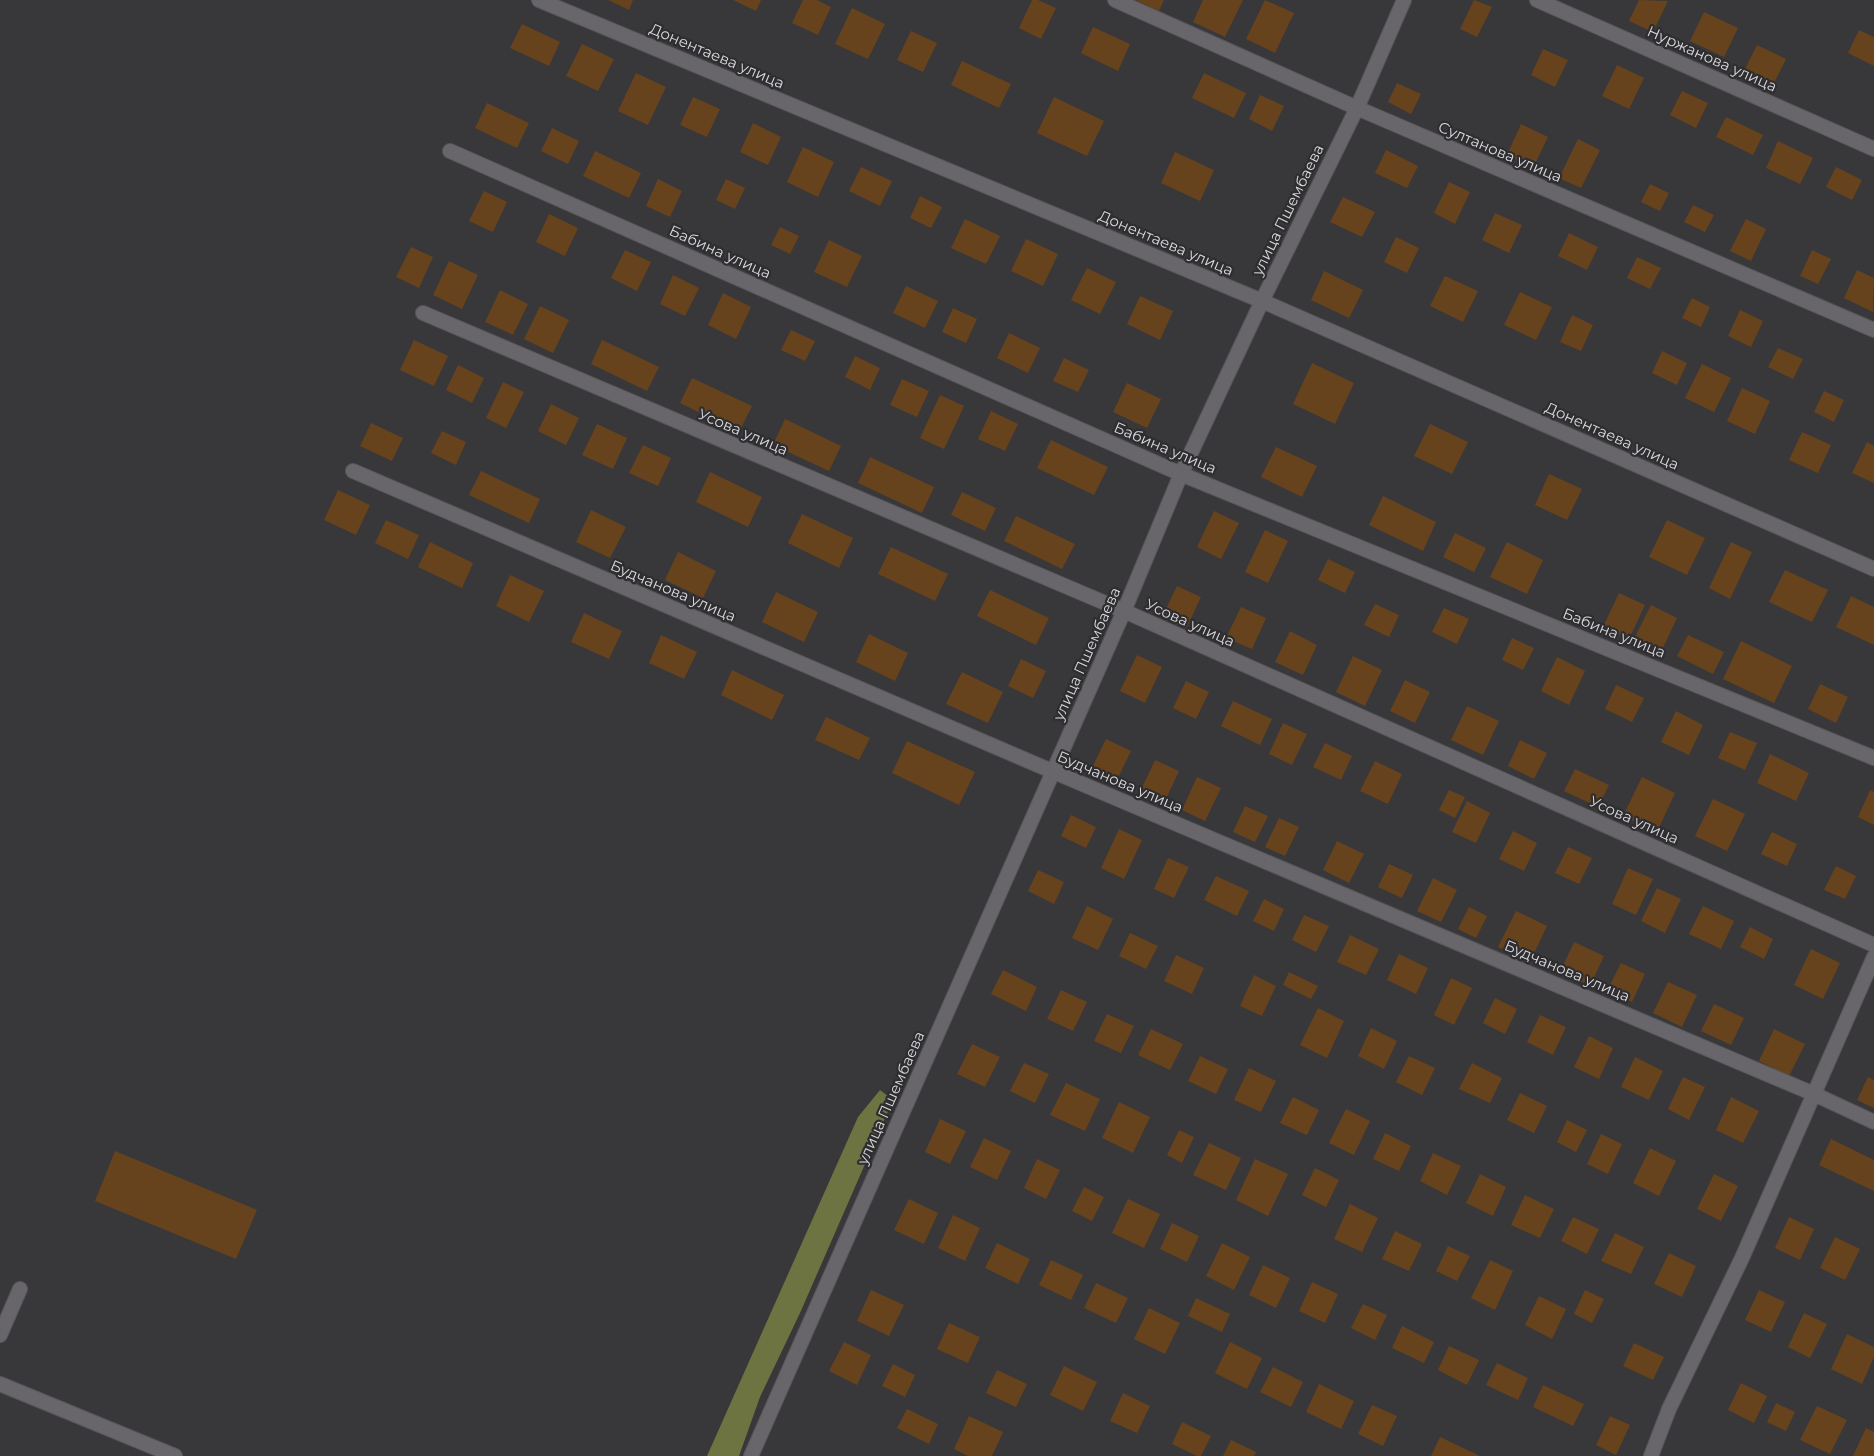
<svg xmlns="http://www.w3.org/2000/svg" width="1874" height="1456" font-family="Montserrat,sans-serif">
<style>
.forest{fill:#6e7441}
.building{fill:#67431d}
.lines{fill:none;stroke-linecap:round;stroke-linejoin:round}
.minor-casing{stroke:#57565a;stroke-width:16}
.minor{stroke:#68666a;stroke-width:14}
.labels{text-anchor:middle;stroke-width:4.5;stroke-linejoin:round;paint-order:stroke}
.street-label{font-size:15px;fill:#d9d8db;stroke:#2e2d30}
</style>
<rect width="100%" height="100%" fill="#38373a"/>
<!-- forest -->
<path class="forest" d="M880,1090L893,1100L800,1313L760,1397L739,1456H707L858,1117Z"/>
<!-- building -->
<path class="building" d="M608,0H633L629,10Z
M733,0H761L756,11Z
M803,0H817L831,7L818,35L792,23Z
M1032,0H1038L1056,8L1041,39L1019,28Z
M1136,0H1164L1159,11Z
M1203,0H1243L1225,37L1193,22Z
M1265,0L1294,13L1275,53L1246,39Z
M1474,0L1492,7L1477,37L1460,29Z
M1639,0L1668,1L1653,32L1629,21Z
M852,8L885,24L868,59L835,44Z
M1704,12L1738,28L1724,57L1690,41Z
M522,24L560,42L549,66L510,48Z
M1093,27L1130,44L1118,71L1081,53Z
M1859,30L1874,37V66L1848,53Z
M911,31L937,43L923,72L897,60Z
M582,44L614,59L598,91L566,76Z
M1757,45L1786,59L1774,83L1745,69Z
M1543,49L1568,60L1555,87L1531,75Z
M962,61L1011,84L999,108L951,85Z
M1617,65L1644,78L1629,109L1602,96Z
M636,73L666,87L648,125L618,111Z
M1204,73L1246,93L1234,118L1192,98Z
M1397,83L1421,94L1411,114L1388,102Z
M1682,91L1708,103L1696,128L1670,115Z
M1260,95L1284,106L1272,131L1249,119Z
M693,97L720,109L707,137L680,125Z
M1054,97L1104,121L1087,156L1037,133Z
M487,103L529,123L517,148L475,128Z
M1726,117L1763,135L1753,155L1716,137Z
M753,123L781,137L768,165L740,152Z
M1521,124L1548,137L1533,168L1507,155Z
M552,128L579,141L568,164L541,151Z
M1578,139L1600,150L1581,188L1559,178Z
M1778,141L1813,158L1800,184L1766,168Z
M803,147L834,162L818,197L787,182Z
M1386,150L1418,166L1407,188L1375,173Z
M595,151L641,173L629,198L583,176Z
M1175,152L1214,170L1200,201L1161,183Z
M861,167L892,181L880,206L849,191Z
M1836,167L1862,180L1852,200L1826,187Z
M658,179L682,191L670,217L646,206Z
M726,179L745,188L735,209L716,200Z
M1449,182L1470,192L1455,224L1434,213Z
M1650,184L1669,193L1660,211L1641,202Z
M484,191L507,202L493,232L469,221Z
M920,196L942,207L931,228L910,218Z
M1343,197L1375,212L1362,237L1330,222Z
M1693,205L1714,215L1705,232L1684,222Z
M1495,213L1522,225L1509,253L1482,240Z
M549,214L578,228L565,256L536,242Z
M965,219L1000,236L986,264L951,248Z
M1746,219L1766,229L1751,261L1730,251Z
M780,227L799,236L790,254L771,245Z
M1569,233L1598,247L1587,270L1558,256Z
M1396,237L1419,248L1407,273L1384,262Z
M1026,239L1058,254L1043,286L1011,271Z
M829,240L862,256L847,287L814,272Z
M411,247L433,257L419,288L396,277Z
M625,250L651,262L637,291L611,278Z
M1812,250L1831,259L1818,284L1800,276Z
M1637,257L1661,268L1650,289L1627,278Z
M449,261L478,275L462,309L433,295Z
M1087,268L1116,282L1100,314L1071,300Z
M1857,270L1874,278L1873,312L1844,298Z
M1324,271L1363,290L1349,318L1311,300Z
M673,275L699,288L685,316L660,304Z
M1445,276L1478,291L1463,322L1430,306Z
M906,286L938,301L925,328L893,313Z
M500,290L528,304L513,335L485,322Z
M1520,292L1552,307L1536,340L1504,325Z
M723,293L751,307L736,339L708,325Z
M1140,296L1173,311L1160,340L1127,324Z
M1692,298L1710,307L1701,327L1682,318Z
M540,306L569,320L553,353L524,339Z
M953,308L977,319L966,343L942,332Z
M1740,310L1763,321L1751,347L1728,336Z
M1572,315L1593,325L1581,351L1560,342Z
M791,330L815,341L805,361L781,350Z
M1009,333L1040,348L1028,373L997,358Z
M414,340L448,356L434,386L400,370Z
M602,340L659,367L647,391L591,364Z
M1778,348L1803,359L1793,379L1768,367Z
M1662,351L1687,363L1677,385L1652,373Z
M855,356L880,368L870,390L845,377Z
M1064,358L1089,370L1078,392L1053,381Z
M1312,363L1354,383L1335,424L1293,404Z
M1702,364L1731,378L1714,412L1685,398Z
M458,365L484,378L472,403L446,390Z
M692,378L752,406L739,432L680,403Z
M902,379L929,391L917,417L890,405Z
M503,382L524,392L506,428L486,418Z
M1127,383L1161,399L1147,428L1113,412Z
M1742,388L1770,401L1755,434L1727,421Z
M1824,391L1844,400L1834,422L1814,412Z
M940,395L964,406L944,449L920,438Z
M551,404L579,418L566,445L538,431Z
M991,411L1018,424L1005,451L978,439Z
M785,419L841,446L829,471L773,445Z
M371,423L403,438L392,461L360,446Z
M597,424L627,438L613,469L582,455Z
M1430,424L1468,442L1452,474L1414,456Z
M442,431L466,442L456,465L431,453Z
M1802,432L1831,445L1818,473L1789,460Z
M1051,440L1108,467L1094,495L1037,468Z
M1867,442L1874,446V483L1852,473Z
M643,445L671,458L658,486L629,473Z
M1276,447L1317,466L1302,497L1261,477Z
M870,457L934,487L922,513L858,483Z
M481,471L540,499L529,523L469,495Z
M710,472L762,497L748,527L696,502Z
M1549,474L1582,489L1567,520L1535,505Z
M338,490L370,505L356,535L324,520Z
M962,492L996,508L985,531L951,515Z
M1383,496L1436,522L1423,551L1369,525Z
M591,510L626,527L610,558L576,542Z
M1214,511L1239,523L1221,559L1197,547Z
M802,514L853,538L839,568L788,543Z
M1016,516L1075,544L1062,569L1004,541Z
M386,520L419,535L408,559L375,543Z
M1667,520L1705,538L1687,575L1649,557Z
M1265,530L1288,541L1268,583L1245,572Z
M1455,533L1486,548L1474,572L1443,557Z
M430,542L473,563L462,588L418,567Z
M1507,542L1543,560L1527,594L1490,577Z
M1731,542L1752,552L1730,599L1709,588Z
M891,547L948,574L935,601L878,574Z
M678,552L716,571L703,598L665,580Z
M1328,559L1355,572L1345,593L1318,580Z
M1785,570L1828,590L1812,622L1769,602Z
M510,575L544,591L529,622L496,606Z
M1177,586L1201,597L1186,629L1162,617Z
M990,590L1049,618L1036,645L977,616Z
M776,592L818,612L804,642L762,622Z
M1619,593L1645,605L1629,639L1603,627Z
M1851,596L1874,607V645L1836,627Z
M1375,604L1399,615L1389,637L1364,625Z
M1651,605L1677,618L1661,652L1634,639Z
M1241,607L1266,618L1252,649L1226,638Z
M1444,608L1469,619L1457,644L1432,632Z
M584,613L622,631L609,659L571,642Z
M1290,631L1317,645L1303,675L1275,662Z
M869,634L908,653L895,681L856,662Z
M661,635L697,652L684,679L649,663Z
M1688,635L1724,652L1713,674L1677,656Z
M1512,638L1534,648L1523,670L1502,660Z
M1741,641L1792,666L1774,703L1723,679Z
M1137,655L1162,667L1145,703L1120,691Z
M1353,656L1382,670L1365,706L1336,692Z
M1557,657L1585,671L1569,705L1541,691Z
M1021,659L1046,671L1033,698L1008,686Z
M732,670L784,695L772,720L721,695Z
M962,672L1003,692L988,723L946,704Z
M1405,680L1430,692L1415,723L1390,711Z
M1186,681L1209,692L1196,719L1173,708Z
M1820,684L1848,697L1836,723L1808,709Z
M1616,685L1644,698L1632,722L1605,709Z
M1233,701L1272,719L1260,745L1221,726Z
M1467,706L1499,721L1483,755L1451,740Z
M1676,711L1703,725L1689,755L1661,742Z
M826,717L870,738L859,760L815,740Z
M1283,723L1307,734L1292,765L1269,754Z
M1730,732L1757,743L1745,770L1718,758Z
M1106,739L1131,751L1117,780L1092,768Z
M1520,740L1547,753L1534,779L1508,766Z
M907,741L975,772L959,805L892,773Z
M1325,743L1352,756L1341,780L1313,767Z
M1770,754L1809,773L1796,801L1757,783Z
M1155,760L1179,771L1166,799L1142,788Z
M1375,761L1402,774L1388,804L1360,791Z
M1575,769L1609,785L1598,807L1564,791Z
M1197,777L1221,788L1205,821L1182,810Z
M1642,777L1675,793L1657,832L1623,816Z
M1449,790L1465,797L1455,818L1439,810Z
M1870,790L1874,792V825L1858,817Z
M1713,799L1745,814L1727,851L1695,836Z
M1467,801L1490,813L1476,843L1452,832Z
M1245,806L1268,816L1255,842L1233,832Z
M1071,815L1096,827L1086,848L1061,836Z
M1279,818L1299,827L1285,856L1265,847Z
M1119,829L1142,840L1124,879L1101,868Z
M1513,831L1537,843L1524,871L1499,859Z
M1772,832L1797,844L1787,866L1761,854Z
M1337,841L1364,854L1349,883L1323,870Z
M1568,847L1592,858L1579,884L1555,873Z
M1168,858L1189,867L1174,898L1154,889Z
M1389,864L1413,875L1402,898L1378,887Z
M1836,866L1856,876L1845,899L1824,890Z
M1628,868L1653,879L1636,915L1612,904Z
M1038,870L1064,882L1054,904L1028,891Z
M1216,876L1249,891L1237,916L1204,900Z
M1433,878L1457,890L1441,922L1417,911Z
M1657,888L1681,899L1665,933L1641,921Z
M1264,899L1284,909L1274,931L1253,921Z
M1087,906L1113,919L1098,950L1072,938Z
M1703,906L1734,921L1721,949L1689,934Z
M1469,907L1487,916L1476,938L1458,929Z
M1516,911L1547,926L1530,962L1498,947Z
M1304,915L1329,926L1316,952L1292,940Z
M1750,927L1773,939L1764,959L1740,947Z
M1130,933L1158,946L1146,969L1119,956Z
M1350,935L1379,949L1366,975L1337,962Z
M1574,942L1604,956L1590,986L1560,972Z
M1811,949L1840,963L1823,999L1794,985Z
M1399,954L1428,968L1416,994L1387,980Z
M1176,955L1204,968L1192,994L1164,981Z
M1621,963L1645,974L1632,1002L1607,991Z
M1003,970L1037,987L1026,1011L991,994Z
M1289,972L1318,986L1311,999L1283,985Z
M1254,975L1276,986L1262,1016L1240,1006Z
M1451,978L1472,988L1454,1025L1434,1015Z
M1668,982L1697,995L1682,1027L1653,1013Z
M1061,990L1087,1002L1073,1031L1047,1019Z
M1495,998L1517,1009L1505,1034L1483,1023Z
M1714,1004L1744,1018L1731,1045L1701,1031Z
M1318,1008L1344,1021L1327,1058L1300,1045Z
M1107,1014L1134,1026L1121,1053L1094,1041Z
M1540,1015L1566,1027L1553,1055L1527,1042Z
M1371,1028L1397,1041L1384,1069L1358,1056Z
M1151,1029L1183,1044L1170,1070L1138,1055Z
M1774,1029L1805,1044L1789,1076L1759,1061Z
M1589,1036L1613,1048L1599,1079L1574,1067Z
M972,1044L1000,1057L985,1087L957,1074Z
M1200,1056L1228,1069L1216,1094L1188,1081Z
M1409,1056L1435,1068L1422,1095L1396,1082Z
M1635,1057L1663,1071L1649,1100L1621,1087Z
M1024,1063L1049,1074L1035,1103L1010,1091Z
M1472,1063L1502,1078L1490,1103L1459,1089Z
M1249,1068L1276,1081L1261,1112L1234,1100Z
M1683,1077L1705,1087L1689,1120L1668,1109Z
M1868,1077L1874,1080V1108L1857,1100Z
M1066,1083L1100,1099L1085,1131L1050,1115Z
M1520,1093L1547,1106L1534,1133L1507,1120Z
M1293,1097L1319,1110L1307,1135L1280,1123Z
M1731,1097L1759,1111L1743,1143L1716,1130Z
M1119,1102L1150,1117L1133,1153L1102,1138Z
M1346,1109L1370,1121L1354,1155L1329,1143Z
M940,1119L966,1131L950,1164L925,1152Z
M1567,1120L1587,1130L1576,1152L1557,1142Z
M1179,1130L1194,1137L1182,1163L1167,1155Z
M1385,1133L1411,1146L1399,1171L1373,1159Z
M1601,1134L1622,1144L1608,1174L1587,1164Z
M984,1138L1011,1151L997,1180L970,1167Z
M1831,1139L1874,1160V1191L1819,1165Z
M1209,1143L1241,1158L1226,1190L1193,1175Z
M1650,1148L1676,1161L1659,1196L1633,1183Z
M115,1151L257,1210L236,1259L95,1201Z
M1433,1153L1461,1166L1447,1195L1420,1181Z
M1037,1159L1060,1170L1046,1199L1024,1188Z
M1255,1159L1288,1174L1268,1216L1236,1200Z
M1315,1168L1339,1180L1326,1207L1302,1195Z
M1480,1174L1506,1187L1493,1216L1466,1203Z
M1714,1174L1738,1186L1721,1221L1697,1209Z
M1084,1187L1104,1197L1092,1221L1072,1211Z
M1525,1195L1554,1209L1540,1238L1511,1225Z
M909,1199L938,1213L924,1244L894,1230Z
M1128,1199L1160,1214L1144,1248L1112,1233Z
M1350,1204L1378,1218L1362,1252L1334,1239Z
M953,1215L980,1228L965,1261L938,1248Z
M1573,1217L1599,1229L1587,1254L1561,1241Z
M1789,1217L1814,1229L1800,1260L1775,1248Z
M1172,1223L1199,1236L1187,1262L1160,1249Z
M1395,1231L1422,1244L1409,1271L1382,1259Z
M1615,1233L1644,1247L1631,1274L1601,1261Z
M1835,1237L1860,1249L1845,1280L1820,1268Z
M997,1243L1030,1259L1018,1284L985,1268Z
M1222,1243L1250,1257L1234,1290L1206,1276Z
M1448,1246L1470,1256L1457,1281L1436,1271Z
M1669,1253L1696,1266L1682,1297L1654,1284Z
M1051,1260L1083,1275L1071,1300L1039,1285Z
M1490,1260L1513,1271L1495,1310L1471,1298Z
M1263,1265L1290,1278L1276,1308L1249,1295Z
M1312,1282L1338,1294L1325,1323L1299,1311Z
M1096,1283L1128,1298L1116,1323L1084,1308Z
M871,1290L904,1305L889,1336L857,1321Z
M1585,1290L1604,1299L1592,1323L1574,1314Z
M1759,1290L1785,1302L1771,1332L1745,1320Z
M1539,1296L1566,1309L1552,1339L1525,1325Z
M1196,1298L1230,1314L1222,1332L1188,1316Z
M1363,1304L1387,1315L1375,1340L1351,1328Z
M1149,1308L1180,1323L1165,1354L1134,1339Z
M1804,1313L1827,1324L1810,1358L1788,1347Z
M949,1323L980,1337L968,1363L937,1349Z
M1402,1326L1434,1342L1424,1363L1392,1348Z
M1847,1334L1874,1347V1357L1862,1384L1831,1369Z
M844,1342L871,1355L857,1385L829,1371Z
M1230,1342L1262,1358L1247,1389L1215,1373Z
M1634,1343L1664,1357L1653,1380L1623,1366Z
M1449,1346L1479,1360L1467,1385L1438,1370Z
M1497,1363L1528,1378L1518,1400L1486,1385Z
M893,1364L915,1375L905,1397L882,1386Z
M1064,1366L1097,1382L1083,1411L1050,1395Z
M1273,1367L1303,1382L1291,1407L1260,1392Z
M997,1370L1027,1384L1016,1407L986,1393Z
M1741,1383L1767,1396L1754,1423L1728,1410Z
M1319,1384L1354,1401L1341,1429L1306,1412Z
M1543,1385L1584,1404L1573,1426L1533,1407Z
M1123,1393L1150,1406L1137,1433L1110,1421Z
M1776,1403L1795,1412L1786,1431L1767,1422Z
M1372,1405L1397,1416L1383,1446L1358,1434Z
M1817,1406L1847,1420L1830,1454L1800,1440Z
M907,1409L938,1424L929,1444L897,1428Z
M969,1416L1003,1432L992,1456H968L954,1449Z
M1610,1416L1630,1425L1616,1455L1596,1445Z
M1182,1422L1211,1436L1201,1456H1197L1172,1444Z
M1866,1428L1874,1432V1456H1853Z
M1440,1437L1480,1456H1431Z
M1231,1440L1256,1452L1254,1456H1223Z"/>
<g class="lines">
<!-- minor casing -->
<g class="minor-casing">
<path id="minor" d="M539,0L1262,301L1874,569
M1115,0L1357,108L1874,330
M1537,0L1874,149
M450,151L1181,474L1874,758
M423,313L1124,611L1874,945
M353,471L1054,772L1814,1094L1874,1122
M0,1335L20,1289
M0,1384L175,1456
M751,1456L1124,611L1181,474L1262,301L1357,108L1404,0
M1651,1456L1669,1409L1742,1258L1874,957"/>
</g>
<!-- minor -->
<use href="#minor" class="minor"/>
</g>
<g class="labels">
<!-- street labels -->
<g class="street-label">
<text transform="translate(717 56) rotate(23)" y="5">Донентаева улица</text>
<text transform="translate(1712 59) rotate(24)" y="5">Нуржанова улица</text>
<text transform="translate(1500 152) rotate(23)" y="5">Султанова улица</text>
<text transform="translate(1288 210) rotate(-64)" y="5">улица Пшембаева</text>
<text transform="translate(1166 243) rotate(23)" y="5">Донентаева улица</text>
<text transform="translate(720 252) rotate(24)" y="5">Бабина улица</text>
<text transform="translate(743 432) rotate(23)" y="5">Усова улица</text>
<text transform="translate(1612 436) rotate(24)" y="5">Донентаева улица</text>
<text transform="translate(1165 448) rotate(23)" y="5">Бабина улица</text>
<text transform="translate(673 591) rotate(23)" y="5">Будчанова улица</text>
<text transform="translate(1190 623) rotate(24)" y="5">Усова улица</text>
<text transform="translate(1614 633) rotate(22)" y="5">Бабина улица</text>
<text transform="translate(1087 654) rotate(-66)" y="5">улица Пшембаева</text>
<text transform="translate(1120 782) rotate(23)" y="5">Будчанова улица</text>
<text transform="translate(1634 820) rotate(24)" y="5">Усова улица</text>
<text transform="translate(1567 971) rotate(23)" y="5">Будчанова улица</text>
<text transform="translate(891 1098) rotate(-66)" y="5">улица Пшембаева</text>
</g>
</g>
</svg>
